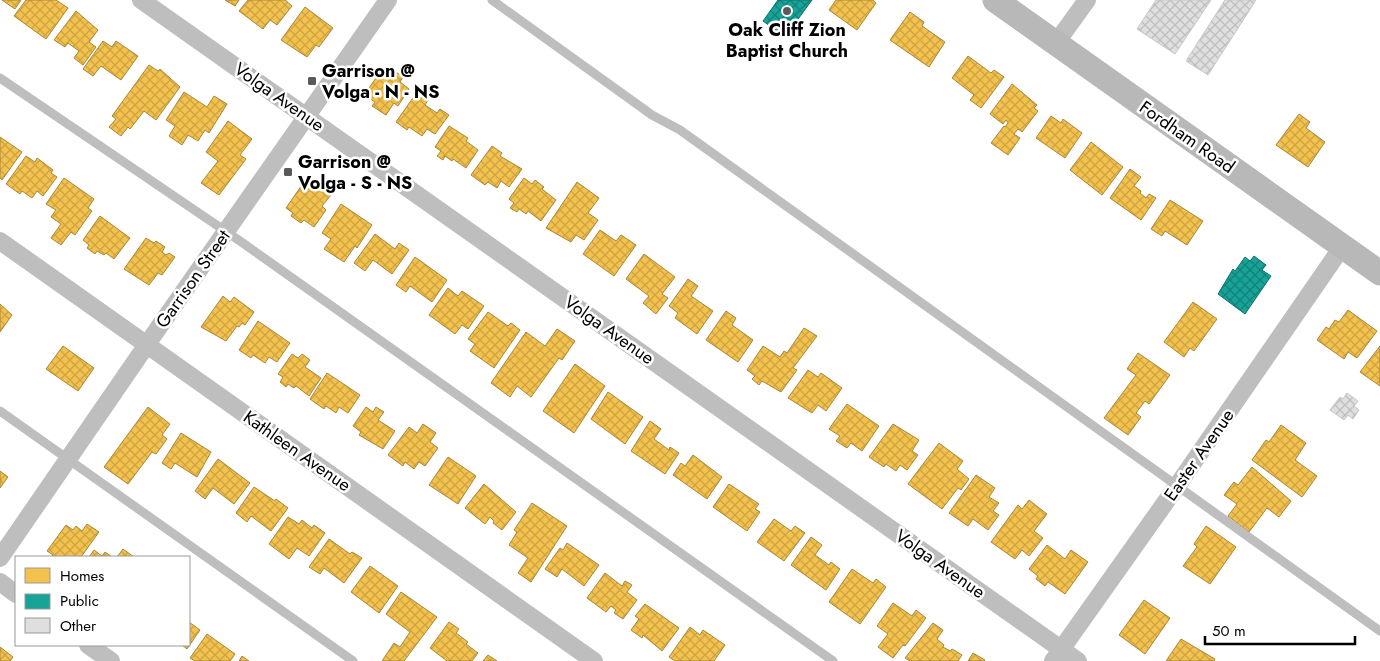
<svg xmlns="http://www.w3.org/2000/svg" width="1380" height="661" font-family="Jost,sans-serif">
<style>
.homes{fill:url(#homes-cross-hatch);stroke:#a98737}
.public{fill:url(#public-cross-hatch);stroke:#10726a}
.building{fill:url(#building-cross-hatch);stroke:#c7c7c7}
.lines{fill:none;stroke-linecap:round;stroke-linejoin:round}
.lane{stroke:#bebebe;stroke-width:9}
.street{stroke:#bebebe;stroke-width:18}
.secondary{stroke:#b8b8b8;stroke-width:25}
.poi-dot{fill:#595959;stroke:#fff;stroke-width:2}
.labels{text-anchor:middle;stroke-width:5;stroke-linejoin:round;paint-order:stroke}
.poi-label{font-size:18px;font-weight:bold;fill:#000;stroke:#fff;text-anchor:start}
.street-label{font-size:18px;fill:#000;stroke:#fff}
</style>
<defs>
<pattern id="homes-cross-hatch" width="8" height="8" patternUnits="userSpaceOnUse" patternTransform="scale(1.25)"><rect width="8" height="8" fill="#f2c14e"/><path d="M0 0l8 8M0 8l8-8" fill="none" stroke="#cea442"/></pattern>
<pattern id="public-cross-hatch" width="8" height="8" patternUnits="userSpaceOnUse" patternTransform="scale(1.25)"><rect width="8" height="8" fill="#17a398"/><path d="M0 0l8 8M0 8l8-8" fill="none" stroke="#12827a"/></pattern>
<pattern id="building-cross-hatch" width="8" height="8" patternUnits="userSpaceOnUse" patternTransform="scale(1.25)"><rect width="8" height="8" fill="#dfdfdf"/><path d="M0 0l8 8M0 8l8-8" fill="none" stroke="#bebebe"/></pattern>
</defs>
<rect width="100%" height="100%" fill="#fff"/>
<!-- homes -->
<path class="homes" d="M2,0H21L15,9Z
M26,0H56L68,8L46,39L14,16Z
M225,0H239L235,6Z
M248,0H285L292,6L277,25L270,20L263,29L239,11Z
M836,0H873L876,3L857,30L829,10Z
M305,7L333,28L319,47L316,45L307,57L281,40Z
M76,11L98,30L89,42L96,47L83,65L74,58L79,51L68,43L65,47L54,40Z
M910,12L924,22L922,26L945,42L929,67L890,40Z
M103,41L112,47L116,41L138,56L121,80L101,66L93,76L83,69Z
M968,56L991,73L994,70L1004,77L981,108L970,100L974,95L952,78Z
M149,65L158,71L160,69L180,87L156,120L144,111L130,129L128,127L121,136L109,127L116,119L112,116Z
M383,68L391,73L393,70L403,77L400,82L409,89L398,106L394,103L386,115L372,106L375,102L364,95Z
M1012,84L1037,105L1034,108L1038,111L1022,132L1018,129L1014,134L1020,138L1008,155L991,143L1004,126L1005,127L1008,123L1006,120L1003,124L990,114Z
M184,92L207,107L214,96L227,104L209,133L205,130L198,141L188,135L182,145L169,136L175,126L166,120Z
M417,92L428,100L425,105L437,113L440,109L449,115L435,134L427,129L422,136L409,127L407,130L396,122Z
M1299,114L1310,122L1306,128L1325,142L1308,167L1276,145Z
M1051,116L1061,123L1063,119L1082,133L1065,158L1036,138Z
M228,121L252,139L240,155L246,159L219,195L201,183L218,161L206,152Z
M449,126L468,138L466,141L478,150L466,168L453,159L452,161L445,156L443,160L437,156L441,151L435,147Z
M0,137L22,152L2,180L0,178Z
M1091,142L1123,167L1102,195L1070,170Z
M492,146L502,153L500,156L522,169L509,187L501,181L497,188L488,182L485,185L471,175Z
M26,156L35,162L37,158L53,170L51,173L57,177L43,196L37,191L32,198L22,191L20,194L6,184Z
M1130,169L1141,177L1134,186L1141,191L1140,193L1146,198L1149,194L1156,198L1141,220L1110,198Z
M64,178L94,199L88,208L92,211L75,235L71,232L61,245L51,238L61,224L51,217L56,210L46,204Z
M524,178L532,184L535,180L544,187L542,189L556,200L541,221L528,211L526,214L519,209L517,212L510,208L514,203L509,199Z
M304,182L310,186L313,182L331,195L322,206L326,210L314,227L304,220L301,223L291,216L293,213L286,208Z
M577,182L599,198L588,213L598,220L584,240L576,235L571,242L546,228Z
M1170,200L1203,221L1187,245L1165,231L1162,236L1151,229Z
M341,204L372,225L357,248L355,246L344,262L324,249L331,239L322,233Z
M100,216L130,238L114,259L106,253L104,255L97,251L95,254L87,248L89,245L83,240Z
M600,230L616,241L621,235L636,245L614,276L583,254Z
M375,234L395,249L399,243L409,250L392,274L373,260L365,271L354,263Z
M146,238L154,243L156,241L165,247L162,252L166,255L169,253L175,257L162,275L158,273L149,285L124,269Z
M644,254L675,277L662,294L668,298L656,314L643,303L649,296L626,279Z
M415,257L447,280L432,302L410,286L406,292L396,285Z
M688,279L698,286L691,296L713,311L697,334L675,318L678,313L669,306Z
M448,288L458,296L462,291L484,306L468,329L462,325L455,334L429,315Z
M223,296L230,302L234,297L254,312L245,325L242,323L239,327L237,326L226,341L201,327Z
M1193,302L1217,319L1194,351L1190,348L1184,357L1164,342Z
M0,304L12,315L0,332Z
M1348,310L1377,331L1357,358L1348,352L1344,359L1317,340L1326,327L1329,329L1335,320L1339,322Z
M726,311L736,318L732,325L753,340L738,362L706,340Z
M488,312L508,326L511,323L520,330L494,368L470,351L475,344L468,339Z
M258,321L290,343L277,362L269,357L265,363L253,355L251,358L239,350Z
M804,328L817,336L793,368L797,370L781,392L762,381L759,385L752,379L755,376L747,370L763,346L780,357L784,351L787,353Z
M557,329L575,341L562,360L559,358L531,397L517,386L510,397L491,383L526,332L545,346Z
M63,346L94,368L78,391L46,369Z
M1380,346V386L1360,372Z
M1138,353L1170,375L1149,404L1145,401L1136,413L1141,417L1128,435L1104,418L1136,375L1127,369Z
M292,354L298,358L302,354L310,360L305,367L321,378L309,396L296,386L294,388L288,384L286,387L280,382L283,377L278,374Z
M575,364L605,386L574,433L543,411Z
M808,370L818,377L821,373L842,388L826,411L818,405L812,413L788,398Z
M327,373L360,395L348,413L339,407L336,413L326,406L324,409L310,399Z
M608,392L643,417L625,444L591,419Z
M847,404L879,426L862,451L851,443L847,448L836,441L840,436L829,429Z
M148,407L170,424L162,435L167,439L156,454L152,452L128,484L104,467Z
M366,407L373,412L376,407L384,412L378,420L395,431L383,449L359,435L361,432L353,426Z
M650,421L661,429L654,439L669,450L670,447L679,453L665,474L631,451Z
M423,424L436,433L430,442L438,448L425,466L419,462L414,469L405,462L403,466L388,455L409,427L417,433Z
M893,424L919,440L912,451L918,455L907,470L900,465L896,471L886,464L884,467L869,457Z
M1281,425L1306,443L1295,460L1317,476L1302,497L1252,460L1266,440L1269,442Z
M181,433L211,452L197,477L175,463L171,469L162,463Z
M939,443L963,461L957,469L969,479L961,490L958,488L942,509L908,484Z
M693,455L722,477L707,499L673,475L681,463L685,466Z
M448,457L476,476L458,504L429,485Z
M218,459L250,483L234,504L213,488L205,499L195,491Z
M1252,467L1291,501L1279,517L1267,508L1249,532L1228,516L1237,504L1224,495L1234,482L1238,485Z
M0,471L8,477L0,488Z
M976,475L995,488L989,497L999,503L993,511L999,515L988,530L973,519L968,526L949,513Z
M484,484L516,512L502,530L493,523L494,521L490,517L485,524L465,508Z
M729,484L759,504L755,509L760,512L747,531L713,507Z
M254,487L275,501L276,499L288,508L271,531L251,516L247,522L236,513Z
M1029,500L1047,514L1034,531L1043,538L1029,556L1022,550L1015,559L991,542L1018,505L1022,509Z
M532,503L567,526L531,582L518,573L528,558L509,545L517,532L514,530Z
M288,517L299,524L302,520L312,528L314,525L325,533L309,556L297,548L289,559L269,544Z
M774,519L791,531L795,526L805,533L784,561L757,542Z
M87,524L99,532L81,557H51L53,555L47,551L66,525L73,530L76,526L82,531Z
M1206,526L1236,547L1210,584L1183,566L1197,547L1194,544Z
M811,537L822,545L815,555L829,565L831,562L840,569L826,590L791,565Z
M329,539L350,554L352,552L362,558L344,583L324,568L320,574L309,567Z
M567,543L599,565L584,586L562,569L557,577L545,569L560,548L563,550Z
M1047,545L1065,559L1071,550L1088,562L1065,594L1048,582L1045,586L1036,579L1038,576L1029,569Z
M123,549L134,557H117Z
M94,550L102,556L105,552L112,557H89Z
M370,566L398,586L379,613L351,592Z
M852,569L873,583L876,579L886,587L860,624L829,602Z
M605,573L622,586L625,581L632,585L627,592L637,600L623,619L614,613L616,610L611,606L606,612L587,598Z
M401,592L437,617L404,661H382L394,643L400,647L410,632L386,614Z
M1144,600L1170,618L1145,654L1119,635Z
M893,603L912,616L916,610L926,618L905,646L903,645L893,658L878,647L888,634L877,626Z
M645,604L679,628L662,651L643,635L642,638L631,630L639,619L635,616Z
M189,622L200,630L187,649L182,645H189Z
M449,622L459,629L456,633L468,642L466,644L478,653L472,661H447L430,648Z
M933,623L943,630L937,639L944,645L943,647L950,651L952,649L962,655L958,661H910L905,658Z
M690,627L700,635L703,630L725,645L714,661H675L669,657Z
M207,634L235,654L230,661H195L190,658Z
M1181,639L1215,659L1214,661H1166Z
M0,647L13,657L10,661H0Z
M973,653L985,660L984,661H968Z
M488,655L497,661H483Z
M242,656L249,661H239Z"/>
<!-- public -->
<path class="public" d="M778,0H812L785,37L763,21Z
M1254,256L1266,265L1262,270L1271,276L1245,314L1218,294L1233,269L1235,271L1245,257L1250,261Z"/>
<!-- building -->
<path class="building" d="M1156,0H1211L1175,54L1137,29Z
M1225,0H1256L1208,75L1186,61Z
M1347,393L1358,401L1354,406L1359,410L1353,419L1348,415L1344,420L1330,410L1340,397L1343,399Z"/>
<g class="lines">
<!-- lane -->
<path class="lane" d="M492,0L652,115L680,130L1380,631
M0,78L240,241L833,661
M0,411L353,661"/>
<!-- street -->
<path class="street" d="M141,0L1078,661
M1056,43L1087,0
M0,241L594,661
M0,558L159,327L388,0
M0,582L16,594
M88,645L111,661
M1053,661L1177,486L1342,247"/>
<!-- secondary -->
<path class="secondary" d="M995,0L1380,273"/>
</g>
<!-- markers -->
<g class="poi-dot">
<circle cx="787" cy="11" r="5"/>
<rect x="307" y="76" width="10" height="10" rx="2.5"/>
<rect x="283" y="167" width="10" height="10" rx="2.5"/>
</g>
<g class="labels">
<!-- poi labels -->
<g class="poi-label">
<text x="787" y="36" text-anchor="middle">Oak Cliff Zion<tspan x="787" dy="21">Baptist Church</tspan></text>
<text x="322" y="77">Garrison @<tspan x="322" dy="21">Volga - N - NS</tspan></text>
<text x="298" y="168">Garrison @<tspan x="298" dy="21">Volga - S - NS</tspan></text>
</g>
<!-- street labels -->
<g class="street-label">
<text transform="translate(279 97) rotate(35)" y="6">Volga Avenue</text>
<text transform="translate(1187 137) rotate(35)" y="6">Fordham Road</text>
<text transform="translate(193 279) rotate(-55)" y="6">Garrison Street</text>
<text transform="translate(609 330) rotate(35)" y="6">Volga Avenue</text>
<text transform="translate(297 451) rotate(35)" y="6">Kathleen Avenue</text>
<text transform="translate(1199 455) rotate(-55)" y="6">Easter Avenue</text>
<text transform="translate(940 564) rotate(35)" y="6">Volga Avenue</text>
</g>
</g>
<!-- legend -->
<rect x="15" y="556" width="175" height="90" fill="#ffffff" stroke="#999999"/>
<rect x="25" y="568" width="25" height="15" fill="#f2c14e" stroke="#999999"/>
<text x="60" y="581" font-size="15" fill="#000000">Homes</text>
<rect x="25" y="594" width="25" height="15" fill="#17a398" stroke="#999999"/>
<text x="60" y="606" font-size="15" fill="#000000">Public</text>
<rect x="25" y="618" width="25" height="15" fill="#dfdfdf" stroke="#999999"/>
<text x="60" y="631" font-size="15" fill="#000000">Other</text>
<!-- scale -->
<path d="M1205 636v8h150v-8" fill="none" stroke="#000000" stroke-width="2.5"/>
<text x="1212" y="636" font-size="15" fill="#000000" stroke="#ffffff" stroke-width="4" paint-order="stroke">50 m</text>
</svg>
